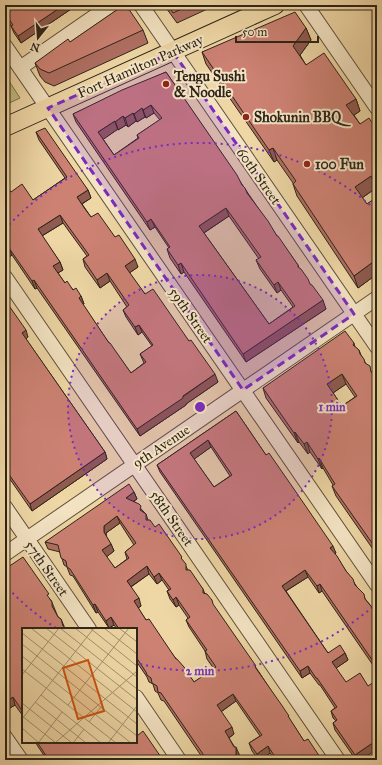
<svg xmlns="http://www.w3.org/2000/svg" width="382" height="765" font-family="'IM FELL Great Primer',serif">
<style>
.green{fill:#c0bc81;stroke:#77704c}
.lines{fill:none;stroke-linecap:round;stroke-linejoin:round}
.minor-casing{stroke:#5e503b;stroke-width:16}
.major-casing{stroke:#2e2418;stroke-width:20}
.minor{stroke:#f4e4c4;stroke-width:14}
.major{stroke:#eed6a5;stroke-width:18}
.rail{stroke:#2e2418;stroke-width:3;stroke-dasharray:7 7;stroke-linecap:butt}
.wall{fill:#af6f63;stroke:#2e2418;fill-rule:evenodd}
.shaded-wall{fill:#8f5a50;stroke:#2e2418}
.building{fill:#cc8173;stroke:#2e2418;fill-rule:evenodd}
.marked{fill:#7b2cbf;fill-opacity:0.2;stroke:#7b2cbf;stroke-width:3;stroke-dasharray:8 5;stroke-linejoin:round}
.ring{fill:none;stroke:#7b2cbf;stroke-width:2;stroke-dasharray:2 4}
.poi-dot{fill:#8f2418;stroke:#f4e4c4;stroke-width:1.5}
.labels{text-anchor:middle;stroke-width:4;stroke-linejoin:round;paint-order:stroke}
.street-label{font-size:14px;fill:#2e2418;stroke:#f4e4c4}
.poi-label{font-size:14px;font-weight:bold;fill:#2e2418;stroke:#f4e4c4;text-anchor:start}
.inset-road{fill:none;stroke:#a18f6d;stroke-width:1}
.view{fill:#cc510e;fill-opacity:0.15;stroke:#cc510e;stroke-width:2}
.inset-edge{fill:none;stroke:#2e2418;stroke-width:2}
.centre{fill:#7b2cbf;stroke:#f4e4c4;stroke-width:2}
.ring-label{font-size:12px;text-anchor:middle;font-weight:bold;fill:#7b2cbf;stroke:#f4e4c4;stroke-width:4;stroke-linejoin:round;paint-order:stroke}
</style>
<rect width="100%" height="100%" fill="#eed6a5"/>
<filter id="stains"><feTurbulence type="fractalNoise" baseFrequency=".005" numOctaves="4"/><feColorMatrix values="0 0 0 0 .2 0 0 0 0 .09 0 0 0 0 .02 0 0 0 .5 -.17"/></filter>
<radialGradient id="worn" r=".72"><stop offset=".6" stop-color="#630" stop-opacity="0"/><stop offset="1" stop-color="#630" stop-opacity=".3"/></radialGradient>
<!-- green -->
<path class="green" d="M5,75L20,98L5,105Z"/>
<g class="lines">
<!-- minor casing -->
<g class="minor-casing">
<path id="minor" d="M141,5L377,347
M306,5L377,108
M5,46L377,585
M20,68L111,5
M5,277L338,760
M5,507L89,629
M5,554L377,298
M136,697L179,760
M5,737L21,760"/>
</g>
<!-- major casing -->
<g class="major-casing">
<path id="major" d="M5,127L275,5"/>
</g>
<!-- minor -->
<use href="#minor" class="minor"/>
<!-- major -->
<use href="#major" class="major"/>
<!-- rail -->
<path class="rail" d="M374,5L377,9"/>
</g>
<!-- wall -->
<path class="wall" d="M5,5H77L21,43L14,33L11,26L5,17Z
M164,5H216L177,23Z
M306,28L311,40L300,55L306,65L356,99L360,111L354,115L360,124L377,130V190L376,188L362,198L367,204L377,197V274L358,288L297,196L293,184V183L277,160L274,162L206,64L202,52Z
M143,30L148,43L54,86L45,82L40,76L35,63L70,42Z
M166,72L277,236L298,265L299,268L326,309L246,362L184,272L181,274L170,258L167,249L169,248L155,227L150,230L76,122L73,114ZM154,113L160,120L137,135L138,138L114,155L103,139L118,129V130L126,125L128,127L136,121L137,122L145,117L146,118ZM229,216L259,259L256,260L260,269L277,293L281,290L293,307L269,324L204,233Z
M36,132L88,190L91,198L82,204L91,217L115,237L138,267L129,273L145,294L189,341L218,382L186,404V405L140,436L37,288L35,289L12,255L9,257L5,251V187L7,189L11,192L33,200L65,178L39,140ZM63,223L87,256L83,259L85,267L100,288L110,281L127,307L123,310L126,317L138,335L142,332L152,346L140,354L144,363L131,373L109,343L83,305L84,304L81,296L65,283L58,273L63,270L60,262L42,236Z
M5,300L28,337L26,339L105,452L107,459L32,511L5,472Z
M354,343L355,347L359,350L361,355L366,364L372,373L376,375L377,378V555L336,496L332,486L333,485L323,468L322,469L310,452L308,454L299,442L298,443L266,398L263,388ZM346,384L355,397L342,406L333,393Z
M236,411L266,455L336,553L335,554L346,571L366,600L375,611L377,617V671L322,591L319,593L308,577L286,591L328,653H345L348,660L336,668L361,760H356L335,730L333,723L336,721L333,718L331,711L335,708L320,685H319L310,673L302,678L160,472L157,465ZM211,447L230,476L214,487L194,459Z
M134,492L137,499L134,501L143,511L146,514L148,520L183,561L188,570L203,589L205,594L259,672L304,741L322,760H275L270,753L261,760H259L252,751L249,743L260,736L236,701L221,712L234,734L229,738L239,754V760H204L164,701L161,700L158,693L155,691L153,684L149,682L147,677L136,661V629H117L114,625L109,628L98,612L96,613L73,576L70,575L67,567L64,565L60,552L48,549L45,542ZM120,523L134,545L125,552L127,559L115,568L106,557L114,551L111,544L106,536V533ZM149,574L157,584L162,580L169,590L167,591L170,599L176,607L179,605L188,618L186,620L189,627L205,651L207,659L214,669L194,682L146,620L138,608L141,606L131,587Z
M5,569L51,600L58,617L61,619L64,626L23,629V716L15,705L10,708L5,701Z
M137,736L163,760H47L37,745L36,742H136Z"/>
<!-- shaded-wall -->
<path class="shaded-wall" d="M64,5H77L21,43L18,36Z
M306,28L311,40L298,58L293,46Z
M356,99L360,111L351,117L346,105Z
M151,105L154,113L146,118L143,110Z
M142,108L145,117L137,122L134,114Z
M133,113L136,121L128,127L125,118Z
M123,116L126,125L118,130L115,122Z
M115,121L118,129L101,141L98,132Z
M273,148L277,160L274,162L269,150Z
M371,176L376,188L359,200L355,187Z
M88,190L91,198L80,205L77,197Z
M226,208L229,216L202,234L199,226Z
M60,215L63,223L40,237L38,229Z
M151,219L155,227L150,230L147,222Z
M9,248L12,255L9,257L6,249Z
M135,259L138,267L128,274L125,266Z
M377,259V274L358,288L354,276Z
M60,262L63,270L56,274L53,266Z
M181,263L184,272L181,274L178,265Z
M107,273L110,281L100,288L97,280Z
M34,280L37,288L35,289L32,281Z
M278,282L281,290L277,293L274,285Z
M81,296L84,304L81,306L79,298Z
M323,300L326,309L246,362L243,354Z
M139,325L142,332L138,335L135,327Z
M26,330L28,337L25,340L22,333Z
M215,374L218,382L186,404V405L140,436L137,429Z
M342,374L346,384L330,395L327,384Z
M295,432L299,442L298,443L294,433Z
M208,440L211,447L193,460L190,453Z
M307,442L310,452L308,454L304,444Z
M105,452L107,459L32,511L30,504Z
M319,458L323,468L322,469L318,459Z
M134,492L137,499L128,505L126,498Z
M117,516L120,523L106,533L107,540L104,532V526Z
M111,544L114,551L105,558L102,550Z
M333,546L336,553L332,555L330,548Z
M147,566L149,574L129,588L127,581Z
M305,570L308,577L284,592L282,586Z
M159,573L162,580L157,584L154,577Z
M320,584L322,591L319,593L317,586Z
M176,597L179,605L176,607L173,600Z
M139,598L141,606L136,609L134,601Z
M95,604L98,612L96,613L93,605Z
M111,617L114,625L109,628L106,621Z
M345,653L348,660L335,669L332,662Z
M308,666L310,673L302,678L300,671Z
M233,694L236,701L219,713L217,705Z
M13,697L15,705L10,708L7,701Z
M232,727L234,734L227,739L225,731Z
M377,740V749L361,760H357L355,755Z
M268,746L270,753L261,760H259L257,754Z
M236,747L239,754V760H236Z"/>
<!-- building -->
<path class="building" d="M5,5H64L18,36L11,26L13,25L5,13Z
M124,5H126L143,30L49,73L40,69L35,63L68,39L70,42Z
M168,5H190L173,13Z
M295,12L306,28L293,46L306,65L324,53L356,99L346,105L360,124L369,118L377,130V184L371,176L355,187L367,204L377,197V259L354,276L293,184L296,181L273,148L269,150L202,52Z
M166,72L237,175L242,185L245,188L247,193L268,221L277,236H278L298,265V267L301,269L308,279L310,284L312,285L323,300L243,354L181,263L178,265L167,249L170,247L151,219L147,222L73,114L122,90ZM151,105L162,118L137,135L139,138L114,155L98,132L115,121V122L123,116L125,118L133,113L134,114L142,108L143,110ZM226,208L261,257L256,260L274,285L278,282L295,306L269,324L199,226Z
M45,128L88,190L77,197L85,209L91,217L98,213L115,237L119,235L135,259L125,266L145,294L153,289L189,341L191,340L215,374L183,396V398L137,429L34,280L32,281L9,248L6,249L5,248V187L7,189L8,188L11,192L22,184L33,200L67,177L36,132ZM60,215L89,255L83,259L97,280L107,273L129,305L123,310L135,327L139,325L153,345L140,354L146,362L131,373L110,343H109L79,298L81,296L76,288L73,290L67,281L65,283L53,266L60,262L38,229Z
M5,300L26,330L22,333L105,452L30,504L5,469Z
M345,331L354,343L353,345L359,350L360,354L364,359L365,363L370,366L371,372L376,375L377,380V550L332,486L335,484L319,458L318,459L307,442L304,444L295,432L294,433L263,388ZM342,374L357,396L342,406L327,384Z
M236,411L266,455L269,453L296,492L333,546L330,548L337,556L346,571L353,579L355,585L364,594L365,599L375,611L377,617V667L320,584L317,586L305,570L282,586L328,653L340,645L345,653L332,662L346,682L360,673L368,686L377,680V740L355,755L333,723L337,720L331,711L337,707L317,678H316L308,666L300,671L157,465ZM208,440L232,475L214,487L190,453Z
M129,484L134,492L126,498L139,504L141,506L140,510L146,514V520H150L155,527L159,524L182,557L181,558L186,564V570H190L203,589V593L207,594L212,600L213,604L256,666L255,667L283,707L289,716H288L304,741L308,739L322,760H277L268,746L257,754L249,743L262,735L233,694L217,705L232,727L225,731L234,747H236V760H207L204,758L203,754L161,693L158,692L157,686L152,683L151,678L147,675L146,672L136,657V629H119L111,617L106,621L95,604L93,605L70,569L67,567L66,561L61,558L58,545L45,542ZM117,516L136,543L125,552L129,558L115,568L102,550L111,544L104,532V526ZM147,566L154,577L159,573L171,589L167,591L173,600L176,597L190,617L186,620L207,650L205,651L216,667L194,682L184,667L177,659H176L149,619L146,620L134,601L139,598L127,581Z
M23,557L49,594L47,595L52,602V606L58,617L61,619L63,626L68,629H23V712L13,697L7,701L5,697V569Z
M143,731L163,760H49L37,742H136V734L137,736Z
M251,756L254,760H246Z"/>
<!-- marked area -->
<path class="marked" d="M173,52L354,314L243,390L48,108Z"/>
<!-- distance rings -->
<circle cx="200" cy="407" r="132" fill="#7b2cbf" fill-opacity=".12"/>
<g class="ring">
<circle cx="200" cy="407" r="132"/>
<path d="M377 603A264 264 0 0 1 136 663M56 628A264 264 0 0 1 5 585M5 229A264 264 0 0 1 377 211"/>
</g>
<!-- markers -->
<g class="poi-dot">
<circle cx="166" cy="84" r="4"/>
<circle cx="246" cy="117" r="4"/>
<circle cx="307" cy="164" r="4"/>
</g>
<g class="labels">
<!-- street labels -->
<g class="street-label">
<text transform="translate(140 66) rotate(-24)" y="5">Fort Hamilton Parkway</text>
<text transform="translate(259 176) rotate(55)" y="5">60th Street</text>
<text transform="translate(191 315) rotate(55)" y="5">59th Street</text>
<text transform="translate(161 446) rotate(-34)" y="5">9th Avenue</text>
<text transform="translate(172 518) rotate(55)" y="5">58th Street</text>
<text transform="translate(47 568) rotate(55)" y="5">57th Street</text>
</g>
<!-- poi labels -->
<g class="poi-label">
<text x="174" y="81">Tengu Sushi<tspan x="174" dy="16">&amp; Noodle</tspan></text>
<text x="254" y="122">Shokunin BBQ</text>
<text x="315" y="169">100 Fun</text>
</g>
</g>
<!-- overview -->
<g transform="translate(22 628)">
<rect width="115" height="115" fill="#eed6a5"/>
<path class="inset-road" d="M9,0L115,84M24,0L115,72M38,0L115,61M53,0L115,49M68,0L115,38M82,0L115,26M97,0L115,14M0,5L115,96M0,16L115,108M0,28L109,115M0,41L94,115M0,47L37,0M19,67L79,115M13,74L64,115M0,75L50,115M46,77L107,0M0,88L34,115M0,91L72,0M67,94L79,79M0,100L17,115M17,114L40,84M33,115L115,43M51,115L62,101M86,115L115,78"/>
<path class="view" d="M66,32L82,83L56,91L41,40Z"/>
<rect width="115" height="115" class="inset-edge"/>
</g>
<circle cx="200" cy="407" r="6" class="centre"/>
<g class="ring-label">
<text x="332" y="411">1 min</text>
<text x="200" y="675">2 min</text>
</g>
<!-- margin -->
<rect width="382" height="765" fill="none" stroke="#eed6a5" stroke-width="20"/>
<rect x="6" y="6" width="370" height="753" fill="none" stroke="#2e2418" stroke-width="2"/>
<rect x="10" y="10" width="362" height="745" fill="none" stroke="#2e2418"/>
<!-- north arrow -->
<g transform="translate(38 38) rotate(197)" stroke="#f4e4c4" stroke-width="3" paint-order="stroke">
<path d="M0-3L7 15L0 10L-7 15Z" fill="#2e2418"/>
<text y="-6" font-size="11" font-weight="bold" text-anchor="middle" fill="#2e2418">N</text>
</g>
<!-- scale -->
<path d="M236 36v6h82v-6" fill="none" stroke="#2e2418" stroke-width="2"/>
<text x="242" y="36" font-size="12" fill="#2e2418" stroke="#f4e4c4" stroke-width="3" paint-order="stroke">50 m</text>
<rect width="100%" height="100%" filter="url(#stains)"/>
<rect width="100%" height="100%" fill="url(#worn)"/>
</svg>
